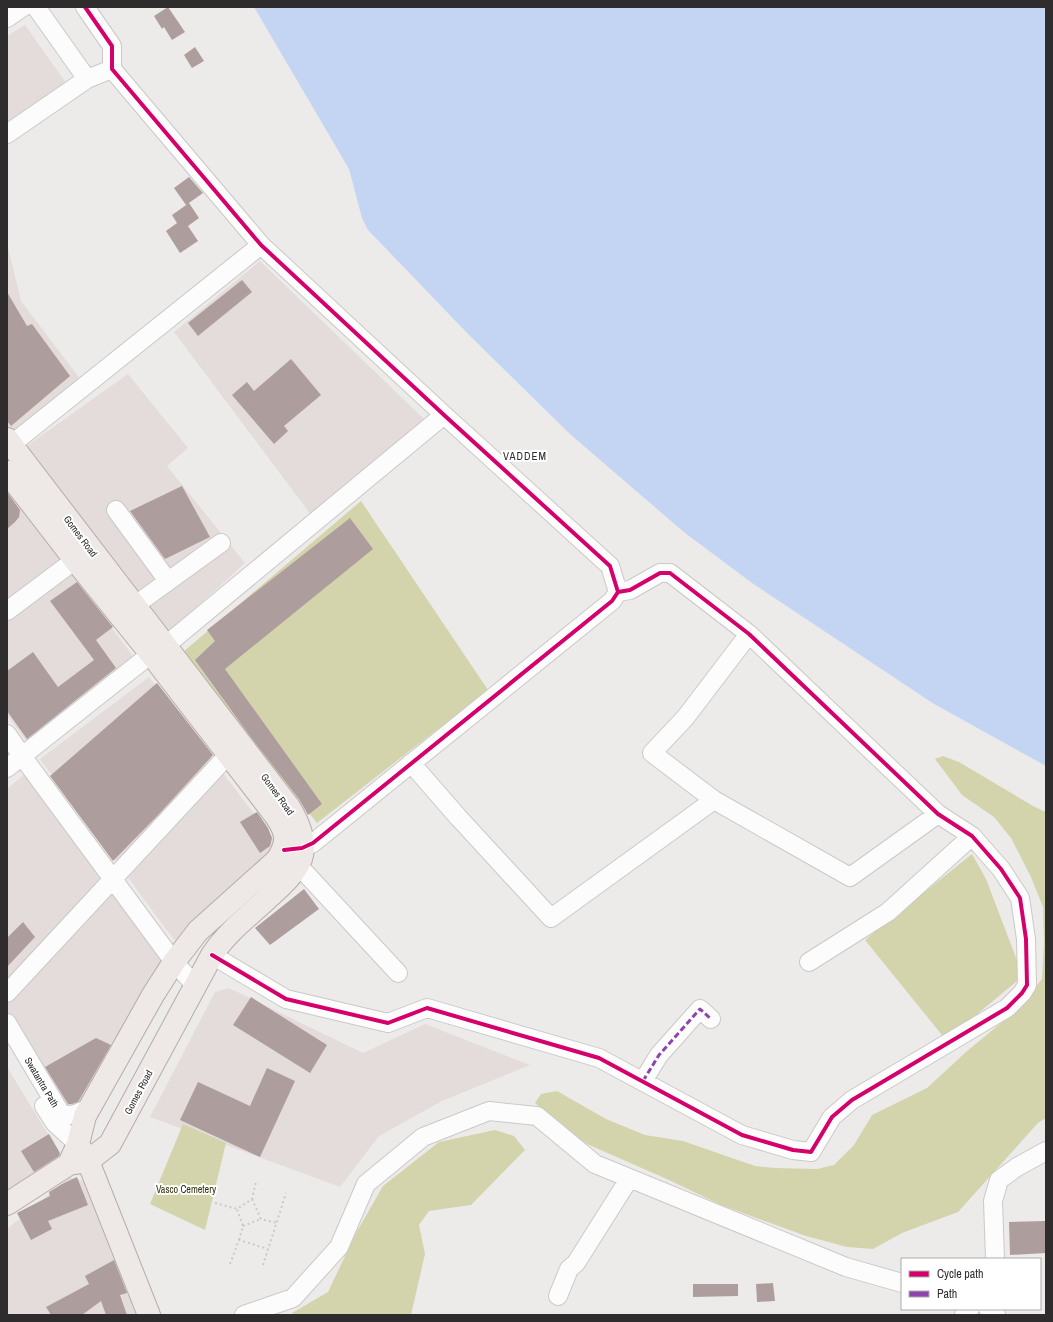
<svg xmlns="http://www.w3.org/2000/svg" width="1053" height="1322" font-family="'Archivo Narrow',sans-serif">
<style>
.built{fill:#e3dcda}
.green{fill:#d3d4ac}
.water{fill:#c4d5f4}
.building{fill:#ae9d9d}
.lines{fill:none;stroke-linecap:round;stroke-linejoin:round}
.minor-casing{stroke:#cac9c8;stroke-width:20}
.major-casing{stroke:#b5abaa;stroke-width:24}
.path{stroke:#cac9c9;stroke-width:2;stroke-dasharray:2 3;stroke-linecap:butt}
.minor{stroke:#fcfcfc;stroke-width:18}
.major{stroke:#eee8e7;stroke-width:22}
.quiet{stroke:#8e44ad;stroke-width:3;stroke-dasharray:6 3;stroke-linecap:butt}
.cycleway-casing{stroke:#fff;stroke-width:6}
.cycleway{stroke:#d6006c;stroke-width:4}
.labels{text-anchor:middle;stroke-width:4;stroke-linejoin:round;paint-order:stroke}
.street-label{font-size:10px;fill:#2e2c2c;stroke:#fff}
.park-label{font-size:10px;fill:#32330a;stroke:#fff}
.neighbourhood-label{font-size:11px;letter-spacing:1px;fill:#2e2b2a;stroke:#fff}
</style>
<rect width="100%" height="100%" fill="#edebea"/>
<!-- built -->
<path class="built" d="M25,25L69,87L7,127V36Z
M7,243L21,301L81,380L12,436L7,428Z
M260,261L426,421L312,516L174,332Z
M128,374L188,448L167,466L245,563L167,634L21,450Z
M7,487L135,659L27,742L7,715Z
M149,677L282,850L175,941L40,759Z
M27,772L163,960L82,1104L62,1109L7,1016V789Z
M229,988L363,1053L425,1024L530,1065L442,1101L379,1136L340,1187L150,1117L215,992Z
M7,1067L65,1162L7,1202Z
M70,1177L83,1181L136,1315H9L7,1309V1229Z"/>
<!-- green -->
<path class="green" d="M361,501L488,690L317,823L183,652Z
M943,756L959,762L1033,806L1046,812V1118L1038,1123L958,1212L902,1233L873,1249L847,1247L806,1236L721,1205L669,1180L587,1144L570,1133L535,1103L541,1094L557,1091L606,1119L645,1135L683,1141L755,1166L775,1168L817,1169L834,1165L854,1145L872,1115L927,1088L966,1052L1018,1009L1042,979L1044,943L1043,907L1031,877L1011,838L994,817L962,795L935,759Z
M972,854L986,879L1023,976L946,1040L865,940Z
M183,1124L226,1143L205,1230L150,1204Z
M495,1130L514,1136L525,1150L471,1205L429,1211L419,1225L425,1254L411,1315H295L292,1313L328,1292L356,1233L383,1186L439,1142Z"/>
<!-- water -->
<path class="water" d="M254,7H1046V766L934,704L752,583L685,533L571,435L468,334L368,230L362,218L349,169Z"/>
<!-- building -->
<path class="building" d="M168,7L185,32L172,40L164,27L162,29L154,16Z
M195,47L204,61L192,68L184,55Z
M189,177L203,193L186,205L174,188Z
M189,203L199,218L188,226L198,241L180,253L166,231L177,223L172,215Z
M242,280L252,292L198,336L188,323Z
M7,292L27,326L32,324L70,376L11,426L7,421Z
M291,359L321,395L284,426L288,431L274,444L232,395L247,382L254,391Z
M182,486L210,537L165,559L130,511Z
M7,492L20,510L19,517L15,522L7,529Z
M350,518L373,549L225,669L322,804L308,815L299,799L250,736L195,660L215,641L207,630Z
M77,582L113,627L96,640L116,668L27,739L7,711V671L33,652L58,687L94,660L50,601Z
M157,683L213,755L160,813L113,861L50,776Z
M257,812L268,828L272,838L270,846L260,853L240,822Z
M304,889L319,909L270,945L255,928Z
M23,922L35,937L7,967V938Z
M251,997L327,1045L310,1073L233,1025Z
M96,1038L111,1045L78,1102L72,1104H68L45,1067Z
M267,1068L295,1081L260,1157L180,1120L198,1082L250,1106Z
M49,1134L60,1153L59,1156L34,1172L21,1151Z
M77,1177L88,1205L48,1221L52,1229L31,1240L17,1213L50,1196L49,1192L62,1184Z
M1046,1221V1253L1010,1255L1009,1222Z
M114,1260L127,1293L120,1295L127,1315H106L101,1301L82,1315H51L46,1307L89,1284L85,1276Z
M773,1283L775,1301L757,1302L756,1284Z
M693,1284H738V1296L693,1297Z"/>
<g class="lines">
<!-- minor casing -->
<g class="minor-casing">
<path id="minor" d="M36,7L87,79
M85,7L112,46V69L261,245L444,415L610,566L618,592L612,601L313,843L302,848L291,849
M7,18L23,7
M7,134L87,79L112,69
M7,448L261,245
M116,510L168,581
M134,606L221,543
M7,611L75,560
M7,734L22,756L174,962L195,985
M411,763L458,817L551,918L714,800L850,877L938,814
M7,768L151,654L165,646L444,415
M714,800L652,753L685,718L749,634
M287,858L298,865L398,973
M212,955L286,999L388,1023L427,1008L599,1058L742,1135L793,1150L811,1152L832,1117L852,1100L1007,1008L1022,993L1027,985L1026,939L1020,898L1001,869L972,836L938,814L749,634L670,573H660L630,590L618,592
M809,962L888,912L972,836
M7,993L228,755
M7,1023L60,1112C70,1119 81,1112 90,1107
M643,1081L659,1055L700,1009L711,1019
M44,1106L55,1123L78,1144
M995,1259L993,1201L999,1180L1017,1167L1046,1151
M558,1296L569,1269L576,1263L629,1179
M988,1309L995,1313L996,1315
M244,1315L293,1298L339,1247L366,1184L423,1137L489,1111L537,1116L595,1164L846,1267L902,1283
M964,1315L965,1313L970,1309"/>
</g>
<!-- major casing -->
<g class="major-casing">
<path id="major" d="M7,439L289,807C298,822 307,841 301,859C295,874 281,886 270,896C250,915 227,932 212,955L110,1144L88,1161L69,1164L7,1204
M7,472L75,560L151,654L275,815C287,832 289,842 277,860L198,931L174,962L153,995L85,1116L78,1144L69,1164
M80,1148L88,1161L149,1315"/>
</g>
<!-- path -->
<path class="path" d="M252,1199L261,1219L277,1223
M215,1203L237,1209
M243,1226L261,1219
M239,1240L243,1226L237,1209L252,1199L256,1182
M230,1264L239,1240L268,1249
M263,1265L286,1193"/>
<!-- minor -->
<use href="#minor" class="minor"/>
<!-- major -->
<use href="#major" class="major"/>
<!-- quiet -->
<path class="quiet" d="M643,1081L659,1055L700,1009L711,1019"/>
<!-- cycleway casing -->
<g class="cycleway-casing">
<path id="cycleway" d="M85,7L112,46V69L261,245L444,415L610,566L618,592L612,601L313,843L302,848L284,850
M212,955L286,999L388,1023L427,1008L599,1058L742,1135L793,1150L811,1152L832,1117L852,1100L1007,1008L1022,993L1027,985L1026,939L1020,898L1001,869L972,836L938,814L749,634L670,573H660L630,590L618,592"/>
</g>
<!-- cycleway -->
<use href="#cycleway" class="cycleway"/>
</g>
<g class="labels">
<!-- street labels -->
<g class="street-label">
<text transform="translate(81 536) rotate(53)" y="4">Gomes Road</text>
<text transform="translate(278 794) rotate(54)" y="4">Gomes Road</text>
<text transform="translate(42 1082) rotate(59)" y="4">Swatantra Path</text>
<text transform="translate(138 1092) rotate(-62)" y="4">Gomes Road</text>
</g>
<!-- park labels -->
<g class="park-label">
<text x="186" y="1193">Vasco Cemetery</text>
</g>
<!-- neighbourhood labels -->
<g class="neighbourhood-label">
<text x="525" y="460">VADDEM</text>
</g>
</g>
<!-- border -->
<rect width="1053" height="1322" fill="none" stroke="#2e2c2c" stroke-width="16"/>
<!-- legend -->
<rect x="901" y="1258" width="140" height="52" fill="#ffffff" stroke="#ababab"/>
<rect x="909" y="1271" width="20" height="6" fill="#d6006c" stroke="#ababab"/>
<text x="937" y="1278" font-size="12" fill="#2e2c2c">Cycle path</text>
<rect x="909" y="1291" width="20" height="6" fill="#8e44ad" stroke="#ababab"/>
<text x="937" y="1298" font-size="12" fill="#2e2c2c">Path</text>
</svg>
